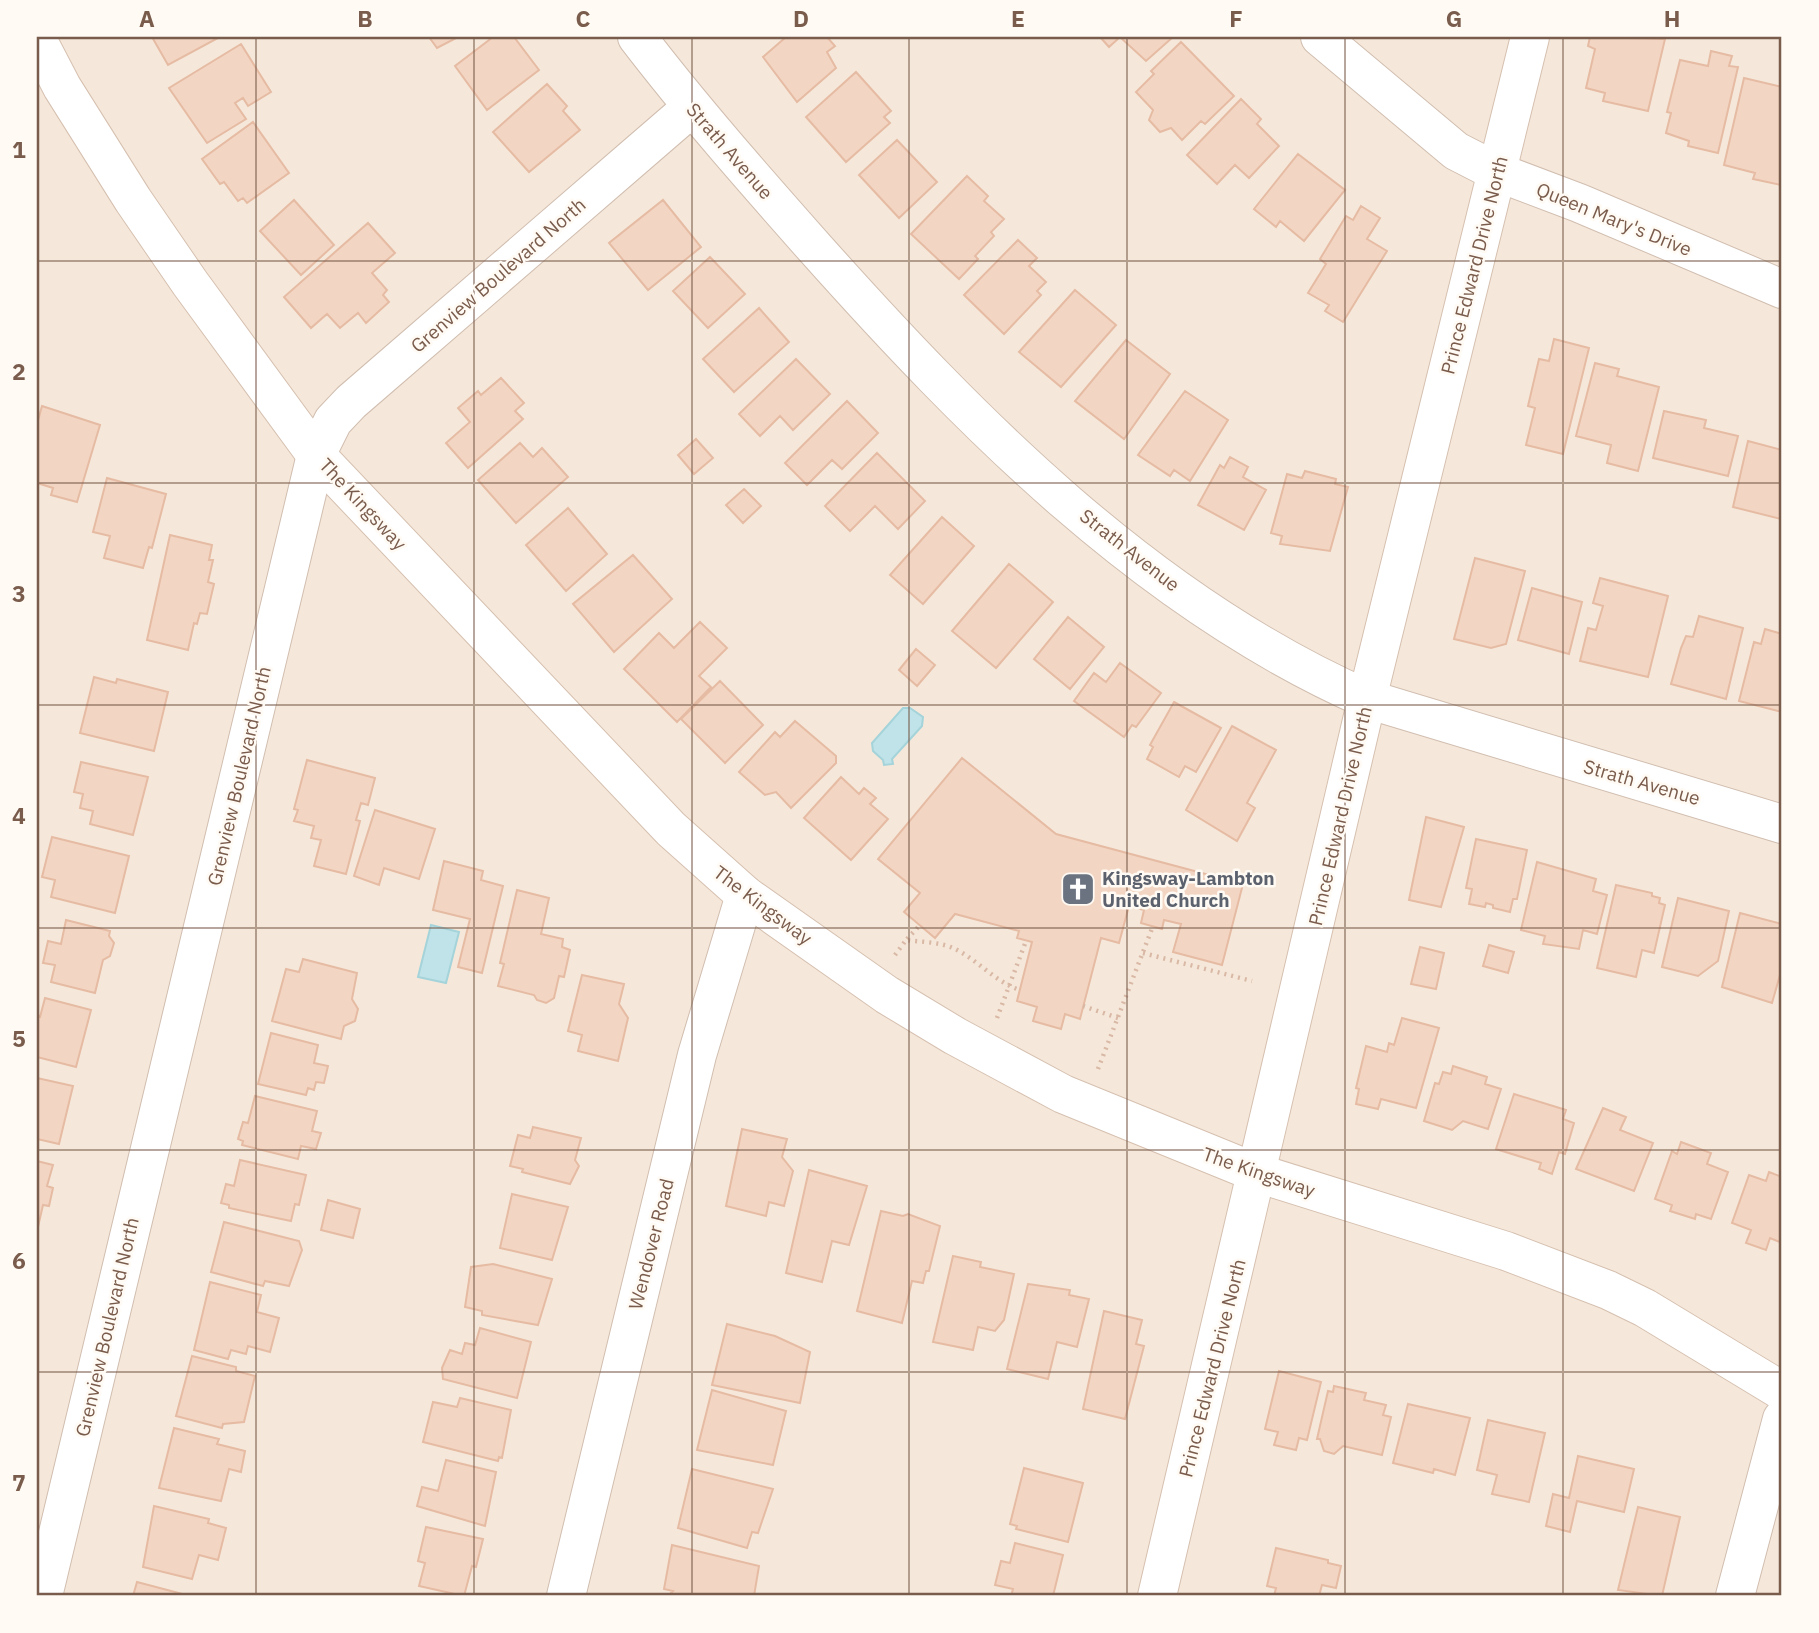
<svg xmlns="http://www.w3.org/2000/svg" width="1819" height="1633" font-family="'IBM Plex Sans',sans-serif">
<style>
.residential{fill:#f5e8da}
.water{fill:#bfe3e8;stroke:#a5d3da;stroke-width:2}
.building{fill:#f3d5c3;stroke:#e6bba3;stroke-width:2}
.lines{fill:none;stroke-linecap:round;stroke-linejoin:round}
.street-casing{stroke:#d1beb0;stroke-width:40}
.secondary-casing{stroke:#d6c0b0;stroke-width:40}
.path{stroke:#d9b8a5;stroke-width:4.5;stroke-dasharray:2 5;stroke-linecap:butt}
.street{stroke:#fff;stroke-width:38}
.secondary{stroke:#fff;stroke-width:38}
.grid{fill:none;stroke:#7a5c4d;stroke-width:2;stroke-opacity:0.55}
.labels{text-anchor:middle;stroke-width:5;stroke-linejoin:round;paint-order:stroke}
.street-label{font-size:19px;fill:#7a5c4d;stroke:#fffaf3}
.worship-label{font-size:19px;font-weight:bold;fill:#5b616d;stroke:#fffaf3;text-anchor:start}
.neatline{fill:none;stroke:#7a5c4d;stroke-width:2.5}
.grid-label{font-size:23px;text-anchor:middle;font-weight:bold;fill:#7a5c4d}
</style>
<rect width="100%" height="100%" fill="#fdf6ec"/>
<!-- residential -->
<path class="residential" d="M37,37H1782V1596H37Z"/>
<!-- water -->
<path class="water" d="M903,708H910L923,717L922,726L892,759L893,764L884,765L883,760L873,751L872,743Z
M431,925L459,932L446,983L418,977Z"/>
<!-- building -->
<path class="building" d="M152,37H217L218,38L168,65Z
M429,37H458L437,48Z
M493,37H514L539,70L487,110L455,66Z
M786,37H827L835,46L827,52L836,68L797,102L763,57Z
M1100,37H1173L1146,61L1120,37L1109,47Z
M1590,37L1665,39L1648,111L1603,101L1605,93L1586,88L1595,49L1588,46Z
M1181,42L1234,96L1205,124L1201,121L1182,140L1171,128L1160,132L1149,120L1153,110L1136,92L1154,74L1151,71Z
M241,44L271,92L248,106L243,98L235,103L246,119L207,143L169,88Z
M1711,51L1732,56L1729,66L1738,67L1718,153L1688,146L1689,141L1666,133L1671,113L1667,112L1680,60L1708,66Z
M856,72L891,111L884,117L890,123L846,162L806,117Z
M1744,78L1782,87L1781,185L1753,179L1755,173L1724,165Z
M547,84L567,106L563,111L580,130L529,172L493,132Z
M1241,99L1261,119L1257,124L1279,146L1249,178L1235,165L1217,184L1187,155Z
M253,122L289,173L247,203L243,198L238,201L224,182L220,184L202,159Z
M897,140L937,182L899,218L859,175Z
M1298,154L1345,190L1304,241L1280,221L1276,227L1254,209Z
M967,176L988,196L984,201L1004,219L991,232L994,236L975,256L978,259L959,279L911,234Z
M294,200L334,245L301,275L260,231Z
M663,200L701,247L648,290L609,243Z
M1361,206L1380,218L1367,239L1387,251L1343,322L1325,311L1329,305L1308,293L1326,264L1320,259L1346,216L1353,220Z
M368,223L395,253L372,273L387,290L383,295L389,302L366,323L358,313L340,328L327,314L311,328L284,297Z
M1018,240L1037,258L1029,266L1046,282L1037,291L1041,295L1004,334L964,295Z
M710,257L745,294L708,328L673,291Z
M1075,290L1116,325L1061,387L1019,352Z
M759,308L789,342L734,392L703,359Z
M1554,339L1589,348L1563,454L1526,445L1535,408L1528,406L1539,359L1549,361Z
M1126,340L1170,374L1124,439L1075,401Z
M796,359L830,394L793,430L780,416L760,436L739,414Z
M1595,363L1619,369L1617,376L1659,387L1638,471L1607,463L1611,445L1576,436Z
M501,378L524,403L515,411L523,419L468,468L446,443L470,422L458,408L478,391L481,395Z
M1185,391L1228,420L1190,481L1174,470L1170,476L1138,455Z
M847,401L878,433L842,469L832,460L807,485L785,463Z
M42,406L100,425L77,502L51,495L53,488L37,483V424Z
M1664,411L1706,420L1704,428L1738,436L1728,476L1653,458Z
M696,439L713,458L694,474L678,455Z
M1748,441L1782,450L1781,519L1733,507Z
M520,443L533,457L542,448L568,477L516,523L478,480Z
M877,453L925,501L898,529L875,506L850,531L825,506Z
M1230,457L1248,467L1243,477L1266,490L1244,530L1198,505L1220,465L1224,468Z
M1305,471L1336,479L1335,484L1348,487L1330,551L1280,544L1282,536L1271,533L1287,474L1302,478Z
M107,478L166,494L152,548L149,547L143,568L104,558L110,536L93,532Z
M744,489L761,506L743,523L726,505Z
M568,508L607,554L566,591L526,545Z
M942,517L974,546L923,604L890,575Z
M170,535L212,545L209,560H213L208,582L214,584L207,614L200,613L197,624L194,623L188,650L147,640Z
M633,555L672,599L614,652L573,604Z
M1475,558L1525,571L1506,644L1491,648L1454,639Z
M1009,564L1053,602L996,668L952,631Z
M1600,578L1668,596L1648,677L1580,661L1588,628L1596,630L1603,606L1593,603Z
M1532,588L1582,602L1569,654L1518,640Z
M1699,616L1743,628L1726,699L1671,684L1681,648L1686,636L1693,637Z
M1068,617L1104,647L1070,689L1034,659Z
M700,622L727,648L699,676L711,687L677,722L624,669L659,633L674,648Z
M1765,629L1782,634V712L1739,701L1754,642L1761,644Z
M916,649L935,665L917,686L899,670Z
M1120,663L1161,693L1136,727L1132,725L1124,737L1074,701L1094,673L1106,682Z
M94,677L116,683L117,679L168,692L154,751L80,733Z
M720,681L763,725L725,763L681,719Z
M1174,702L1221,728L1196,772L1185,766L1179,777L1147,759L1153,747L1150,745Z
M795,721L836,756V763L791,808L776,792L765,795L739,772L775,732L780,737Z
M1232,726L1276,750L1247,803L1255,808L1237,841L1186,810Z
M962,758L1056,834L1243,884L1222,965L1173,952L1181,924L1164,920L1162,929L1141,923L1144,910L1129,906L1119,943L1101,938L1080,1019L1065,1014L1061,1029L1033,1021L1037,1007L1017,1001L1032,942L1017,938L1019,931L955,914L935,938L904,912L920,893L878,859Z
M307,760L375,778L368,805L361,803L356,820L360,821L346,874L314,866L321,840L311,838L314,826L294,821L298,810L294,809Z
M81,762L148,777L133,835L90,824L93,811L80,808L83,794L74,792Z
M841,777L859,794L864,788L876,798L870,804L888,819L851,860L804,818Z
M375,810L435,829L419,879L384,868L379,885L354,876Z
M1426,817L1464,827L1441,907L1409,900Z
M52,837L129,856L115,913L51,897L55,880L42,877Z
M1476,839L1527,850L1517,899H1513L1510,912L1493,908V905L1486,903L1485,907L1469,904L1472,889L1466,888Z
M444,861L483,871L481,880L503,886L482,973L458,967L470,919L433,910Z
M1537,862L1596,879L1593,891L1607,895L1597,934L1583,930L1579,949L1543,944L1545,936L1521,930Z
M1616,885L1652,893V896L1660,898L1659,903L1665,905L1654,953L1642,950L1636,977L1597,968Z
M517,890L549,898L541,934L563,939L562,947L570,950L564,977L559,976L554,998L546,1003L537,1000L534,995L498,986L504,964L500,963Z
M1678,898L1729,911L1718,961L1698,976L1662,967Z
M1740,913L1782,924V968L1772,1003L1722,987Z
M66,920L110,931L109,936L114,943L110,956L103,960L95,993L51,982L55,965L43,963L48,941L61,944Z
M1489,945L1514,952L1508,973L1483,966Z
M1420,947L1444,953L1436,989L1411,984Z
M303,959L357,973L352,999L358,1009L355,1021L344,1026L341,1039L272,1021L286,969L299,972Z
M582,975L624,984L619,1004L628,1018L618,1061L578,1051L582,1035L568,1031Z
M45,998L91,1010L76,1067L37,1057V1016L40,1017Z
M1402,1018L1439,1028L1416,1108L1381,1099L1378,1109L1356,1104L1359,1089L1356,1088L1366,1046L1387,1052L1389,1043L1394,1045Z
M271,1033L318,1045L314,1063L328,1066L324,1083L316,1082L314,1090L308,1088L306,1095L258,1084Z
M1453,1066L1487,1077L1485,1084L1501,1089L1488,1129L1463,1121L1452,1130L1424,1121L1435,1083L1439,1084L1443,1072L1451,1074Z
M37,1078L73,1086L59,1144L37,1139Z
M1514,1094L1566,1110L1563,1119L1574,1123L1565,1154L1559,1152L1552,1174L1539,1169L1541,1163L1496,1149Z
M255,1096L317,1111L312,1131L321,1133L316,1149L301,1146L298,1159L242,1145L243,1141L238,1139L243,1122L248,1123Z
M1603,1108L1626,1117L1620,1130L1653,1143L1634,1191L1576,1169Z
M533,1127L581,1138L575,1160L579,1166L570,1184L522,1172L523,1169L510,1166L518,1135L530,1138Z
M742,1129L787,1139L782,1157L793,1171L784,1206L769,1202L766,1216L726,1206Z
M1681,1142L1711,1153L1707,1164L1728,1172L1711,1219L1696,1214L1695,1219L1670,1211L1672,1205L1655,1199L1672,1151L1677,1154Z
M240,1160L306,1175L299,1205L295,1204L291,1221L229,1208V1205L221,1203L226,1184L234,1186Z
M37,1161L53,1165L47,1186L53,1188L49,1206L43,1205L38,1227Z
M809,1170L867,1186L849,1245L832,1241L822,1282L786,1273Z
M1769,1172L1782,1177V1243L1770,1238L1766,1250L1746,1243L1751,1230L1732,1223L1749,1175L1766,1181Z
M512,1194L568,1207L552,1260L500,1248Z
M328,1200L360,1209L353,1238L321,1230Z
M881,1211L903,1216L908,1214L940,1226L929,1271H926L923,1283L912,1281L902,1323L857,1311Z
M224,1222L299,1241L302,1250L289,1286L265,1281L263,1286L211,1272Z
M953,1256L981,1262L980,1267L1014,1274L1004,1320L995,1331L978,1327L973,1350L933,1342Z
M493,1264L552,1279L538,1325L482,1315V1311L465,1307L471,1267Z
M210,1282L261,1295L257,1312L279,1318L270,1352L248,1346L246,1354L231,1350L228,1359L194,1350Z
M1028,1284L1070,1290L1069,1295L1089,1299L1077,1347L1057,1342L1048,1379L1007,1369Z
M1104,1311L1142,1320L1136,1344L1144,1346L1125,1419L1083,1409Z
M727,1324L775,1336L810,1352L800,1403L712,1385Z
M480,1328L531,1342L517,1398L443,1379L442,1368L450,1350L462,1354L465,1343L475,1345Z
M192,1356L236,1367V1371L255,1376L244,1422L223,1424L222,1428L176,1416Z
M1279,1371L1321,1382L1307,1440L1299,1438L1296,1450L1274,1445L1278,1432L1265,1429Z
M1334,1386L1366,1393L1364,1400L1386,1405L1383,1415L1391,1417L1382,1455L1343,1446L1334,1454L1324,1451L1320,1439H1317L1328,1391L1333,1392Z
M712,1390L786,1411L773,1465L697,1450Z
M460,1398L511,1410L502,1458L499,1457L498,1461L423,1442L433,1402L457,1407Z
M1408,1404L1470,1418L1455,1475L1434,1469L1433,1473L1393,1463Z
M1488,1420L1545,1433L1529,1502L1492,1494L1497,1475L1477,1470Z
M174,1428L219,1439L217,1444L245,1451L241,1472L229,1469L221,1501L159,1488Z
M1578,1456L1634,1469L1624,1512L1577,1501L1570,1532L1546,1526L1553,1494L1569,1498Z
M446,1460L496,1472L485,1526L417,1506L422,1487L438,1491Z
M1024,1468L1083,1483L1068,1542L1016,1529L1017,1526L1010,1524Z
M692,1469L773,1489L758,1533L752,1532L747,1548L678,1528Z
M154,1506L209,1519L208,1523L226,1528L218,1560L199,1555L192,1579L143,1567Z
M1638,1507L1680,1517L1662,1596L1618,1590Z
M426,1527L483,1539L476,1567L472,1566L464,1596L419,1586L425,1563L418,1561Z
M1015,1543L1063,1555L1053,1596H1011L1013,1589L995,1585L1001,1561L1010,1563Z
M672,1545L759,1566L754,1596H668L673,1591L664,1589Z
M1276,1548L1328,1560V1563L1341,1566L1336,1588L1322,1585L1319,1596H1274L1276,1588L1267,1586Z
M137,1582L190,1596H133Z"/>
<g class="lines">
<!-- street casing -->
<g class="street-casing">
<path id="street" d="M637,37C693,110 753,178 814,247C971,423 1148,603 1367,699L1782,824
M1320,37L1456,151L1497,172L1579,203L1782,289
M43,1596L316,455L333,421L351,402L691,108
M566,1596L697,1055L745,895
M1735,1596L1782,1419"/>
</g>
<!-- secondary casing -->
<g class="secondary-casing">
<path id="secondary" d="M37,39L62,87L133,200L190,283L316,455L671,829L745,895L887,995L955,1036L1063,1094L1257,1173L1506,1251L1608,1290L1645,1308L1782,1391
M1157,1596L1367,699L1530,37"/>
</g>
<!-- path -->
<path class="path" d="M907,939L920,925
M1143,953L1252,981
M895,955L906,940C922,942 941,942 955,949C978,960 995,982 1020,990
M1083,1006L1118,1018
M997,1018L1026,941
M1098,1069L1153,926"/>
<!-- street -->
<use href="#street" class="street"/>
<!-- secondary -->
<use href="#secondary" class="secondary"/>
</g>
<!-- grid -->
<path class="grid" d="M256,37V1596M474,37V1596M692,37V1596M909,37V1596M1127,37V1596M1345,37V1596M1563,37V1596M37,261H1782M37,483H1782M37,705H1782M37,928H1782M37,1150H1782M37,1372H1782"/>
<!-- icons -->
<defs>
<g id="church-square" transform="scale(1.75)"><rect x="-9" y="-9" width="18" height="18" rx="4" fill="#6b7280" stroke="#fffaf3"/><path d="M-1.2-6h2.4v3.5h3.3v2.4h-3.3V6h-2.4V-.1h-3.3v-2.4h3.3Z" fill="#fff"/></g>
</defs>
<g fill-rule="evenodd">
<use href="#church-square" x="1078" y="889"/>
</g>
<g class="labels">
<!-- street labels -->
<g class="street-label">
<text transform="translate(730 151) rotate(49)" y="7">Strath Avenue</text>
<text transform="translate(1614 219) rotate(22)" y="7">Queen Mary's Drive</text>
<text transform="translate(1474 265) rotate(-76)" y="7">Prince Edward Drive North</text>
<text transform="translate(498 275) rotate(-41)" y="7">Grenview Boulevard North</text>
<text transform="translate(363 504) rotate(47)" y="7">The Kingsway</text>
<text transform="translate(1130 550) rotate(38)" y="7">Strath Avenue</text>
<text transform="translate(239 776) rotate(-77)" y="7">Grenview Boulevard North</text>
<text transform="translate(1642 782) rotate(16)" y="7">Strath Avenue</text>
<text transform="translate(1340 816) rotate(-77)" y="7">Prince Edward Drive North</text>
<text transform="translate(763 905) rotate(37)" y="7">The Kingsway</text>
<text transform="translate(1259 1172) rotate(19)" y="7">The Kingsway</text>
<text transform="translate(651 1244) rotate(-76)" y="7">Wendover Road</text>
<text transform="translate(107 1327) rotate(-77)" y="7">Grenview Boulevard North</text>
<text transform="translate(1212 1368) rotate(-76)" y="7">Prince Edward Drive North</text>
</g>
<!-- worship labels -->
<g class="worship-label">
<text x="1102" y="885">Kingsway-Lambton<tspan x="1102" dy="22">United Church</tspan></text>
</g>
</g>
<!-- border -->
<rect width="1819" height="1633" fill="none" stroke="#fffaf3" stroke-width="77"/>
<rect x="38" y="38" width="1742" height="1556" class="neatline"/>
<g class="grid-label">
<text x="147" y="27">A</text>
<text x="365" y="27">B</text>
<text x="583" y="27">C</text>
<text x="801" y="27">D</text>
<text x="1018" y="27">E</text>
<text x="1236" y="27">F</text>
<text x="1454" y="27">G</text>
<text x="1672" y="27">H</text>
<text x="19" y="158">1</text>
<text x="19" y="380">2</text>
<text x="19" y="602">3</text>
<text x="19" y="824">4</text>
<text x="19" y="1047">5</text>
<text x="19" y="1269">6</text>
<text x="19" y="1491">7</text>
</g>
</svg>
